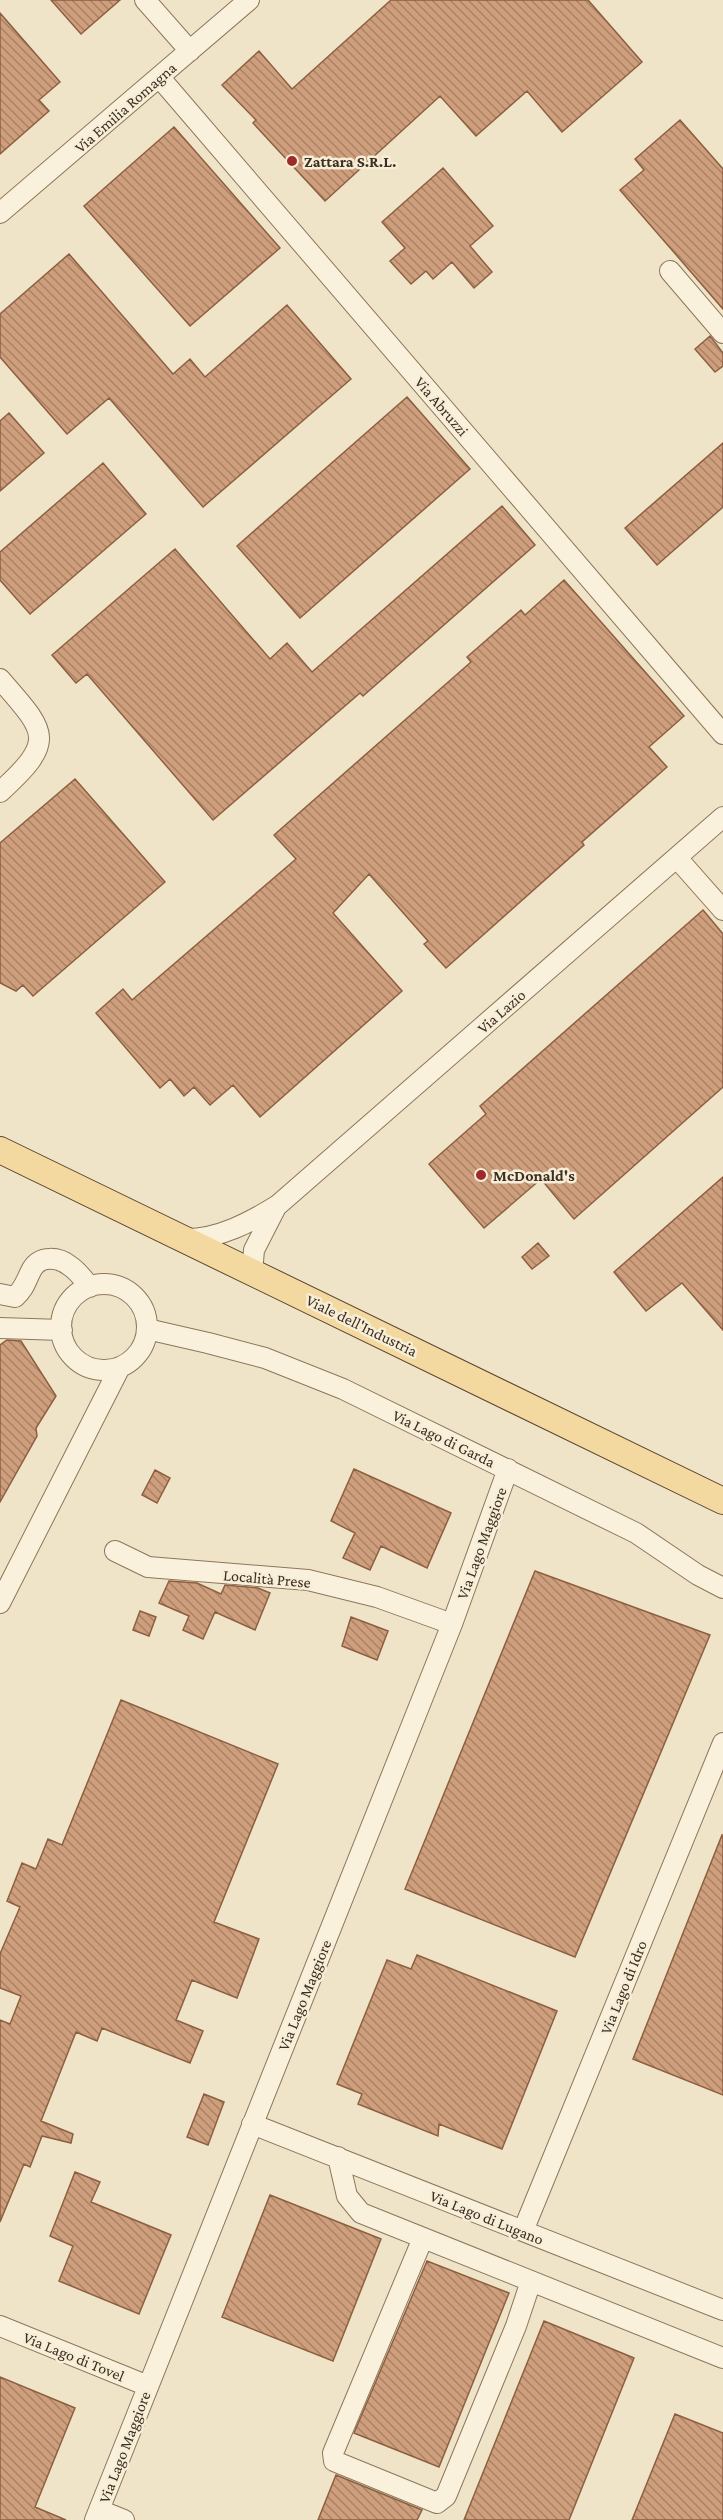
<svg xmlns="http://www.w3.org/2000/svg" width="723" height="2520" font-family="'Crimson Pro',serif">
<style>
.building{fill:url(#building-back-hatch);stroke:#8d5f41;stroke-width:1.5}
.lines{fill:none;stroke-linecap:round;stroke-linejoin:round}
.minor-casing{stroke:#8d765c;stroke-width:22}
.major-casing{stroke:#5b4430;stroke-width:28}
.minor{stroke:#faf1dc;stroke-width:20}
.major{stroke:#f3d9a0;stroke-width:26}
.poi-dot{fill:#9e2a2b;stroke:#f7eed8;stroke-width:2}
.labels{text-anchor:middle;stroke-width:5;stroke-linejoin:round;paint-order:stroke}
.street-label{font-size:16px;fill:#3d2e20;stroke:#f7eed8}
.poi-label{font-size:16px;font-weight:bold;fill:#3d2e20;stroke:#f7eed8;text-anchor:start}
</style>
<defs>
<pattern id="building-back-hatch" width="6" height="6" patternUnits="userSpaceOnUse" patternTransform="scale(1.5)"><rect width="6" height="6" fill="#cf9f7d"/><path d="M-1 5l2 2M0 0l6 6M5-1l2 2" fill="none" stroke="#a98266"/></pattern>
</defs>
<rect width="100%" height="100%" fill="#f0e4c8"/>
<!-- building -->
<path class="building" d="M51,0H120L81,34Z
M391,0H588L642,62L562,132L527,91L476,136L440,96L325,201L253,123L256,120L222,85L259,51L292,89Z
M0,13L60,82L39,100L49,111L0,154Z
M680,120L723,169V309L620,190L644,170L635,159Z
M174,127L280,248L190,326L84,206Z
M443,168L493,226L470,246L492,272L474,288L452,262L433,279L426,271L411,284L390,261L405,248L382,222Z
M69,254L173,374L190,359L205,377L287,305L351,379L203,507L109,398L67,434L0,357V314Z
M710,336L723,353V366L715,372L695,349Z
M407,397L470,469L300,618L237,546Z
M9,413L44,453L0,491V421Z
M723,443V507L657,565L625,528Z
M103,463L146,514L30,614L0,580V552Z
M502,506L535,545L363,696L360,693L213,820L87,674L76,683L52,655L175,549L270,659L287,643L312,672Z
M564,580L684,716L649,747L667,767L582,842L584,845L446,968L424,944L428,941L369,874L333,913L402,991L260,1117L233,1085L210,1105L194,1087L184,1096L170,1079L160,1088L96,1013L123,989L132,1000L296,859L274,835L471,662L467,657L521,610L525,615Z
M75,779L165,882L33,996L23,985L16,991L0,983V843Z
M703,910L723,934V1087L574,1219L541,1179L484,1228L429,1164L486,1114L480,1106Z
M723,1177V1330L682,1283L646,1311L614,1272Z
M538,1243L549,1256L532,1269L522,1257Z
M7,1340L21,1341L56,1396L36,1428L37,1436L0,1502V1345Z
M354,1469L451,1513L427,1568L381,1546L370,1570L343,1558L355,1533L331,1521Z
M155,1470L170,1478L157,1503L142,1495Z
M535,1571L710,1635L575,1957L405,1889Z
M169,1581L197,1583L221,1594L225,1585L258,1588L270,1593L255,1630L215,1612L203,1639L183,1630L189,1616L159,1603Z
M140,1611L156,1617L149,1636L133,1630Z
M351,1617L388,1631L377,1660L342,1646Z
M121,1700L278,1764L214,1922L259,1939L237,1998L192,1980L176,2020L203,2031L190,2063L102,2028L97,2041L76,2032L41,2121L73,2134L71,2143L42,2136L30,2167L24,2164L0,2222V2020L10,2024L21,1996L0,1988V1954L20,1907L7,1901L22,1863L36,1869L48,1839L62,1845Z
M722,1835H723V2095L633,2059Z
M417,1955L557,2011L502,2149L439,2124L438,2136L358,2104L362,2094L337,2084L387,1960L411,1969Z
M204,2094L224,2102L208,2145L187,2137Z
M75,2172L100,2182L91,2202L171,2235L139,2314L59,2281L73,2246L50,2236Z
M270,2195L381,2239L333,2361L222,2317Z
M427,2261L509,2293L439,2467L354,2433Z
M544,2321L634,2358L569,2520H464Z
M0,2377L75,2408L35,2507L66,2520H0Z
M675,2414L723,2433V2520H632Z
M336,2475L422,2510L417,2520H318Z"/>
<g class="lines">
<!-- minor casing -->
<g class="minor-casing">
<path id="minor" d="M145,0L190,51
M160,78L723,734
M0,213L249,0
M670,271L723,333
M0,679C47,733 57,740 0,792
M677,858L723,910
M186,1239C219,1239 251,1222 278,1205L723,817
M252,1273L254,1250L276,1207
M61 1327a43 43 0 1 1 86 0a43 43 0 1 1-86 0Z
M0,1294L15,1297C25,1288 26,1280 32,1269C40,1255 59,1257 70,1266C78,1271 84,1280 90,1287
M0,1328L62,1330
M147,1329L208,1343L265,1358L343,1389L636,1533L698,1575L723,1588
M115,1551L148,1567L308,1580L377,1597L452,1624
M0,1603L120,1367
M252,2124L723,2310
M338,2157L347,2196L361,2213L723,2358
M523,2231L723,1743
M423,2238L333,2453L334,2461L437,2503L446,2496L516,2326L531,2281
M0,2326L148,2386
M99,2510L124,2520
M95,2520L452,1624L508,1469"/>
</g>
<!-- major casing -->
<g class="major-casing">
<path id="major" d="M0,1150L723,1501"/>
</g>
<!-- minor -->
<use href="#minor" class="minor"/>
<!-- major -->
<use href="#major" class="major"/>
</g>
<!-- markers -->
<g class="poi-dot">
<circle cx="292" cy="161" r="6"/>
<circle cx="481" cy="1175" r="6"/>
</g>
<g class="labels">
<!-- street labels -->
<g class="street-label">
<text transform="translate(125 107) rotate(-41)" y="6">Via Emilia Romagna</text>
<text transform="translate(442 406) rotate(49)" y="6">Via Abruzzi</text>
<text transform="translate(501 1011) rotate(-41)" y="6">Via Lazio</text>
<text transform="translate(362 1325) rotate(26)" y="6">Viale dell'Industria</text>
<text transform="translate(444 1438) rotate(26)" y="6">Via Lago di Garda</text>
<text transform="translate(481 1543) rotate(-70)" y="6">Via Lago Maggiore</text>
<text transform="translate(267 1578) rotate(5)" y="6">Località Prese</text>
<text transform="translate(623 1987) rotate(-68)" y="6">Via Lago di Idro</text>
<text transform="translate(304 1995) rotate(-68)" y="6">Via Lago Maggiore</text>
<text transform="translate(487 2217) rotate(22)" y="6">Via Lago di Lugano</text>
<text transform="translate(74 2356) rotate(22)" y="6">Via Lago di Tovel</text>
<text transform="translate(124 2447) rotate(-69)" y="6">Via Lago Maggiore</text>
</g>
<!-- poi labels -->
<g class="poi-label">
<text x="304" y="167">Zattara S.R.L.</text>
<text x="493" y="1181">McDonald's</text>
</g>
</g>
</svg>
